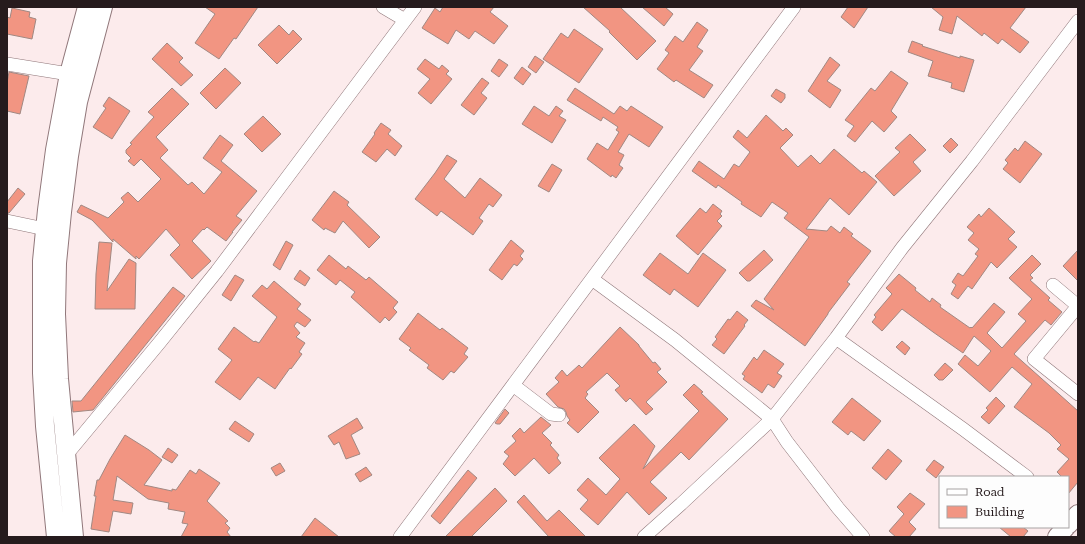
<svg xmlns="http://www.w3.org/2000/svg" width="1085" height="544" font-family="'Roboto Serif',serif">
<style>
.building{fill:#f29582;stroke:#a18882}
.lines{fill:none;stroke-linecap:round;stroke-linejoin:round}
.street-casing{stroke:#90777a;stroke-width:14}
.secondary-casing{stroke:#90777a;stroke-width:20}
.street{stroke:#fff;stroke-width:13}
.secondary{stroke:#fff;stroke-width:18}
</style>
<rect width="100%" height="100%" fill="#fcebec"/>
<!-- building -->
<path class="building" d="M205,7H258L236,39L234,38L219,59L195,43L215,14Z
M443,7H494L490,12L508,26L494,44L475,31L469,39L456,30L448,44L422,28L435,8L440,12Z
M583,7H620L656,41L637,60L609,32L610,31Z
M642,7H665L673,14L664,26Z
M848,7H868L854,28L841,17Z
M931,7H1026L1010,28L1029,42L1020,53L1002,39L998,44L984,33L982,36L957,16L952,34L939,30L943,17Z
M12,8L30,12L29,17L36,19L32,39L7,34V17L10,18Z
M697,22L708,30L697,47L703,51L689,70L713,85L704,98L676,80L674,82L657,69L669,53L665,50L675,36L683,42Z
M279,25L289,35L293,30L302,39L277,64L258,45Z
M574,29L603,49L579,83L543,59L561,33L568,38Z
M912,41L923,45L922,46L960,58V56L974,60L964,92L951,88L952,83L928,76L933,61L908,52Z
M167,43L183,58L179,62L193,75L181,86L152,59Z
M535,56L544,62L536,73L528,67Z
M830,57L840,65L827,81L841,90L830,108L808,91Z
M425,59L439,69L442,65L449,71L446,74L452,79L431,104L418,93L430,79L417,69Z
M499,59L508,65L499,77L491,71Z
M522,67L531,74L523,85L514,78Z
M225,68L241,83L216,109L200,93Z
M891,71L908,83L891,111L897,117L884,132L872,121L855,142L847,136L854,126L845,120L871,88L875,91Z
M9,72L29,76L20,114L7,111V83Z
M482,78L489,83L481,93L487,98L474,115L461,105Z
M172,88L189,104L156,137L168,150L160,158L188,185L192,182L204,194L222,172L203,158L220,135L233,145L221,161L257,191L236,216L242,220L232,232H233L226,241L207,227L204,230L203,229L192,241L211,261L192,279L170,255L180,245L166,229L139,259L136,256V259L113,239V242L92,220L77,212L81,205L108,218L124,202L121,198L128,192L138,202L161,179L141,159L134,166L128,161L131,158L126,153V150L132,144L130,143L154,117L148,112Z
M575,88L614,114L620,106L627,111L631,106L663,127L649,147L629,134L618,152L624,155L619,165L623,168L616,178L612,175L611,177L587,159L597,143L608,150L619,132L616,130L618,127L603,117L601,121L567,100Z
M776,89L785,94V98L781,103L771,96Z
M109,97L130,111L112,139L93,127L106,108L103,106Z
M534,106L549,116L556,106L563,111L559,116L566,120L552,143L522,124Z
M766,115L783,131L786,128L793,135L780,148L798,167L811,155L820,164L834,149L862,173L864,171L877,182L849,215L830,198L806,229L827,231L831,226L840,233L844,227L853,234L851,236L871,251L847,282L850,284L828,313V314L805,346L751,306L756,300L774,310L764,299L809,237L784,218L788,213L772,202L761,217L741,204L742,202L718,185L716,188L692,171L699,161L724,179L734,164L739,167L750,152L733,137L738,130L747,138Z
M263,116L281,134L262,152L244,134Z
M381,123L391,130L388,134L402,146L395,156L387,149L376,162L362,152L375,134L374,133Z
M910,134L926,150L913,162L921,171L894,196L875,176L900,152L895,148Z
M951,138L958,145L950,153L943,146Z
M1025,141L1042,154L1020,183L1003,169L1008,163L1005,160L1015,148L1018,151Z
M447,155L457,161L444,179L465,198L480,178L502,195L493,207L489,204L479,218L483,221L473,235L441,211L437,216L415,199L435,173Z
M552,164L562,170L549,192L538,186Z
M18,188L25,194L9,213H7V202Z
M334,191L349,202L347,205L380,237L369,248L343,221L335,233L325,228L324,230L312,220Z
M713,204L722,211L720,214L722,216L717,221L722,226L698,255L676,236L700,208L706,213Z
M989,208L1015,232L1008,239L1017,247L997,268L991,262L972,289L968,286L958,299L951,294L956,285L952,282L958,273L963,276L978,256L975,254L979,249L968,240L974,233L967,227L979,214L981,217Z
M511,240L524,251L520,256L523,259L517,266L514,264L502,280L489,270Z
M286,241L293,245L280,270L273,265Z
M99,242L112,243L107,291L129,259L136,263L135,309H95L96,274Z
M764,250L773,260L750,281H747L739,273Z
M1078,250V281L1063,266Z
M660,253L688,274L703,253L726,270L698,307L674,289L670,295L643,275Z
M329,255L346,269L348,266L366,280L369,277L398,302L393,308L397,312L389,321L385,317L380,323L351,297L355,292L340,280L336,285L317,270Z
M1032,255L1041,264L1030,275L1033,278L1030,280L1050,298L1048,300L1062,312L1051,325L1045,320L1014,354L1078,411V482L1068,494V477H1062L1057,472L1069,459L1057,449L1061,445L1049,433L1014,407L1032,384L1012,367L990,392L958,364L965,355L978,366L991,351L974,336L963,353L933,332L902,309L882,331L872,322L876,317L874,315L892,294L886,288L899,274L916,288L915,290L930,302L932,298L941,305L940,307L970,328L971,327L972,328L994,303L1005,312L987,333L1002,348L1026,321L1018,314L1032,299L1009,278Z
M300,270L310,278L305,286L294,279Z
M235,275L244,280L231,301L222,295Z
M274,281L301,304L297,309L311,320L305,327L297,322L294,326L300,333L296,337L305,343L299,352L302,354L291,369L290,368L275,389L258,377L240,400L215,382L232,360L218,349L234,327L254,342L255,341L259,343L277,317L252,296L262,285L267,289Z
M173,287L185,296L93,410L73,412L72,401H81Z
M737,311L748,320L744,325L745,326L724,354L712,345L717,339L715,337L728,319L730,320Z
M418,313L440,330L442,328L468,348L464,354L468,357L454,373L451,371L443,380L427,368L429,365L409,350L411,348L399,339Z
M620,327L639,345V346L653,363L655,362L661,369L657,372L667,382L646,402L653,409L646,415L630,398L626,402L615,390L620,386L607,373L586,392L588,394L585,398L599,412L578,433L567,423L570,420L567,416L566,412L564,409L558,407L546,394L559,382L555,378L562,370L567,376L579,365L582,368Z
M902,341L910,348L905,355L896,347Z
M764,350L784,364L777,373L782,376L774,388L768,384L762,393L743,379L745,376L742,374L754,357L757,360Z
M945,363L953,370L943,380H939L934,375Z
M694,384L703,392L701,393L728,419L689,460L681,452L650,482L667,498L649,515L627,492L598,525L580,509L588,500L577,490L588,478L606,495L620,479L599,458L634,424L655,446L643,469L699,411L683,395Z
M996,397L1005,406L989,424L981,417L988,410L986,408Z
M852,398L881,421L864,441L851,431L848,435L832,422Z
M505,409L509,413L500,424H497L495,423Z
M541,417L551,425L542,433L552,443L550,445L559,455L557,458L561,463L549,474L534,458L515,476L503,464L509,456L504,452L516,441L512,436L520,428L524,433Z
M357,418L363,428L351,435L360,454L346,459L339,442L334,445L328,436Z
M235,421L254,434L249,442L229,429Z
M125,435L149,450L162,460L144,485L172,491V489L176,490L190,470L196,474L199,469L220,483L207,501L228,521L225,523L230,528L227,532L231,537H181L188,524L182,523L185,512L168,509L169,503L148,499L117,476L113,500L133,503L131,514L113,511L109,532L91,529L96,496H94L97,480H99L110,459Z
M168,448L178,455L172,463L162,457Z
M888,449L902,461L886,480L872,468Z
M934,460L944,467L936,478L926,470Z
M280,463L285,471L276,476L271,468Z
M366,467L372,475L360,482L355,474Z
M468,470L477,478L440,524L431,516Z
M495,488L507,501L471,537H445Z
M910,493L925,504L909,522L916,529L909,537H896L889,531L904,514L897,507Z
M524,495L547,521L559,510L586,537H549L517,502Z
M315,518L339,537H301Z
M999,527H1023L1028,531L1023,537H1011Z"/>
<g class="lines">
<!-- street casing -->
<g class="street-casing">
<path id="street" d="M383,7L405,20
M7,64L69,74
M7,221L45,229
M592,279L675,340L772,419L787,442L838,508L863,537
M1053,285L1078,306
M1078,306L1034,359L1078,394
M836,338L963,429L1027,477
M513,385L551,414L559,415
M67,454L160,342L217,271L415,7
M400,537L794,7
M644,537L681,504L772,419L836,338L902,248L972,161L1078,21"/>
</g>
<!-- secondary casing -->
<g class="secondary-casing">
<path id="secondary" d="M1068,525L1078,514
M56,537L45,426L42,373V261L47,210L55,150L69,74L87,7
M74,537L59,379L56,314L57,263L62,212L69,156L78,102L103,7
M1057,537L1066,527"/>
</g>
<!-- street -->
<use href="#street" class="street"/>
<!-- secondary -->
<use href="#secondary" class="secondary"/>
</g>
<!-- border -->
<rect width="1085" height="544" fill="none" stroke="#261b1d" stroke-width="16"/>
<!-- legend -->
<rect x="939" y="476" width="130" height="52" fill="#fdfdfd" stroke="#a7a3a3"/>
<rect x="947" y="489" width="20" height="6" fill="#ffffff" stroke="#a7a3a3"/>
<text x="975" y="496" font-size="12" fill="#261b1d">Road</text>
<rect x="947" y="506" width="20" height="12" fill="#f29582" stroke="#a7a3a3"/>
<text x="975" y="516" font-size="12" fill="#261b1d">Building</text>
</svg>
